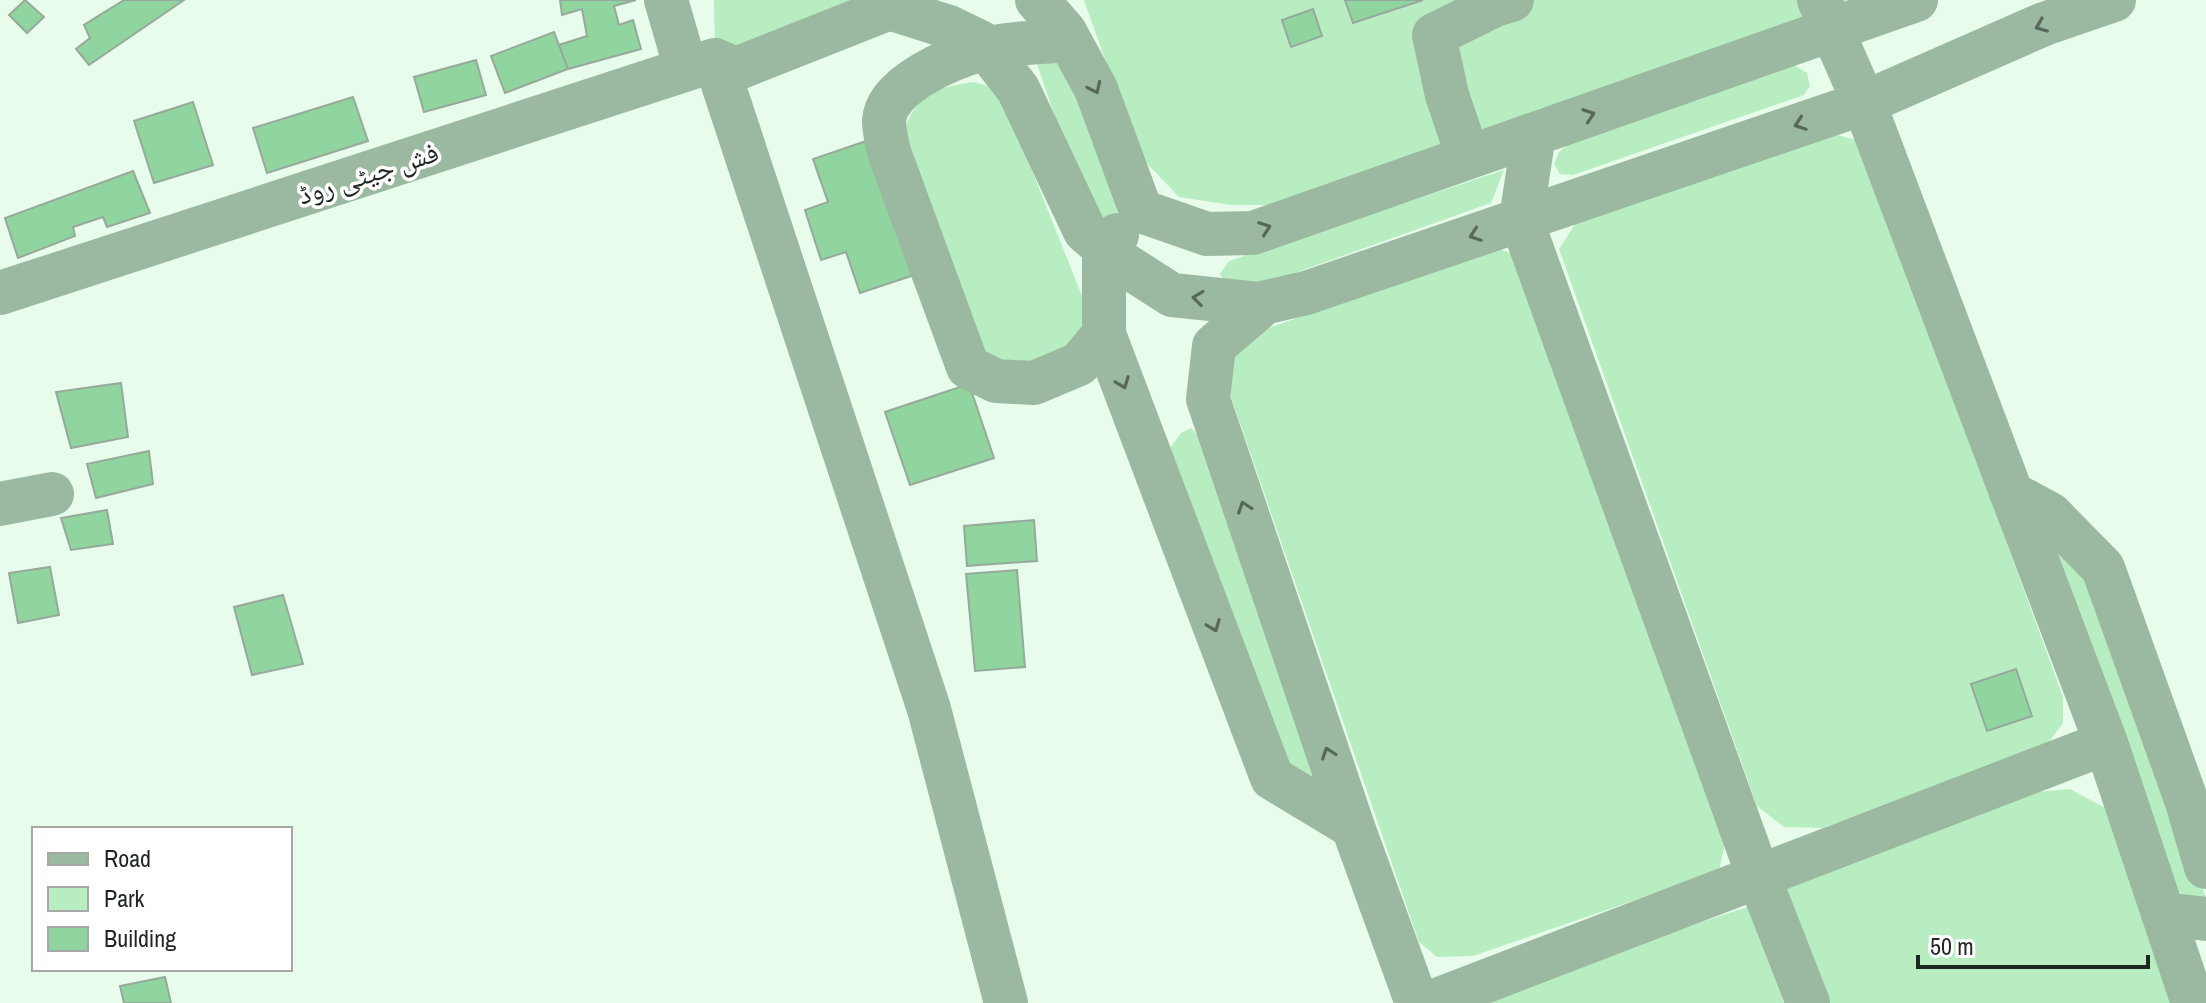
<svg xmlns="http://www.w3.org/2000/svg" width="2206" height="1003" font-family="'Archivo Narrow','Noto Naskh Arabic',sans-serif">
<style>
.green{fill:#b7edc1}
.building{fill:#90d59f;stroke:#97a99a;stroke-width:2}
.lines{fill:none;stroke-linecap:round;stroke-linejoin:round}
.minor{stroke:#9bb8a0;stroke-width:44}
.oneway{stroke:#57685a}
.labels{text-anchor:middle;stroke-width:7;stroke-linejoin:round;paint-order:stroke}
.street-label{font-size:28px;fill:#1f2721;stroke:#fff}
</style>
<rect width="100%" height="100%" fill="#e8fcec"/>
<!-- green -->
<path class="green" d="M714,0H862L715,60Z
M1084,0H1868L1278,205H1231L1179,197L1139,155Z
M1035,58H1067L1118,207L1116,219H1090Z
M1792,64L1807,73L1810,86L1804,95L1573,175L1560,174L1554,164L1559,152L1567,145Z
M974,82L1000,90L1082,296L1084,319L1081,341L1024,372L980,353L903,133C917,93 934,88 974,82Z
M1826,132L1860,141L2063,697V723L2045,747L1822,828L1784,827L1757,806L1559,249L1585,209Z
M1504,170L1491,203L1244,291L1229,287L1220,274L1229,261Z
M1497,248L1512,254L1726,838L1719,871L1473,956L1437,957L1419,942L1231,397L1224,368L1243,337Z
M1191,428L1203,442L1316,779L1290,777L1170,448L1181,433Z
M2042,524L2097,575L2206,898L2187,897L2167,885Z
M2070,789L2107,809L2173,1003H1827L1784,889L2037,792Z
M1747,907L1784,1003H1462Z"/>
<!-- building -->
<path class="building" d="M25,0L44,17L27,33L9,15Z
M124,0H184L89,65L76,49L90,38L84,25Z
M560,0H636L614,6L619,25L633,20L641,49L568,69L559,45L587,36L582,9L562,15Z
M1345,0H1423L1353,23Z
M1313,9L1322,36L1291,47L1282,20Z
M554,32L568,69L505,93L491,56Z
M476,60L486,95L424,112L414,77Z
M353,97L368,141L267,173L253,128Z
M193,102L213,165L154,183L134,121Z
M869,140L914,275L860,293L846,252L821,260L805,210L828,202L813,159Z
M133,171L150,213L107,227L103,217L73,227L75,236L18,258L5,218Z
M121,383L128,437L71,448L56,392Z
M969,384L994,458L910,485L885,412Z
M149,451L153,484L96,498L87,464Z
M107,510L113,544L71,550L61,518Z
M1034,520L1037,561L967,566L964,526Z
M50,567L59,615L18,623L9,573Z
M1017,570L1025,667L975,671L966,574Z
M283,595L303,664L252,675L234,607Z
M2016,669L2032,716L1987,731L1971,684Z
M165,977L171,1003H124L120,986Z"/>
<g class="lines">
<!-- minor -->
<path class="minor" d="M666,0L686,69
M1037,0L1065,32L1096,89L1141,211L1207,234L1253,233L1916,0
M1819,0L1864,103L2106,743L2193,1003
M889,8L949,27L982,43L1018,89L1085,231L1122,263L1172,295L1259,304L1306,293L1864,103L2044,24L2114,0
M1069,40C1042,43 1010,42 984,49C953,57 886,84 884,121C884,131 887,142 889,152L968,367L996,381L1034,383L1079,364L1104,334
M715,60L929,709L1006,1003
M1534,134L1521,219L1758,875L1808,1003
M1468,157L1447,95L1434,35L1495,5L1512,0
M1117,235L1104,248V334L1272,778L1353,827
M0,293L715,60L736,69L910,0
M1264,303L1214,346L1208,399L1353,827L1417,1003
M2011,493L2050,514L2103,568L2187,802L2206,867
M0,504L52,494
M2163,914L2206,919
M1429,1003L2106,743"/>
</g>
<!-- one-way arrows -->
<defs><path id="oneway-chevron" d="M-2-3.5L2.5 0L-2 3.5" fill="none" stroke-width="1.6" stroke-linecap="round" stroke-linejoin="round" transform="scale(2)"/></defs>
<g class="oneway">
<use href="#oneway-chevron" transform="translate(2041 26) rotate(158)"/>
<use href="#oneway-chevron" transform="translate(1095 88) rotate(65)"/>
<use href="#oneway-chevron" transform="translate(1589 115) rotate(-19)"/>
<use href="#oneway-chevron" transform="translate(1800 124) rotate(161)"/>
<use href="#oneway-chevron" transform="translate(1265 228) rotate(-20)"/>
<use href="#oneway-chevron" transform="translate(1475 235) rotate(161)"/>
<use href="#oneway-chevron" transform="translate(1198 298) rotate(-173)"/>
<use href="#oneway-chevron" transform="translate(1123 383) rotate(69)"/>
<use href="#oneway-chevron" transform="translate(1244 507) rotate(-109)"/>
<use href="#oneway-chevron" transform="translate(1214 626) rotate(69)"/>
<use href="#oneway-chevron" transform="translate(1328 753) rotate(-109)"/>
</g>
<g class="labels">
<!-- street labels -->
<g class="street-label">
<text transform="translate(368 173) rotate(-18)" y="10">فش جیٹی روڈ</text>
</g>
</g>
<!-- legend -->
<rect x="32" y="827" width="260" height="144" fill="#ffffff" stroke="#a5a9a6" stroke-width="2"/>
<rect x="48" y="853" width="40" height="12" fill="#9bb8a0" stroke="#a5a9a6" stroke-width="2"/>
<text x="104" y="867" font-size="24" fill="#1f2721">Road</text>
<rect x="48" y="887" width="40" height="24" fill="#b7edc1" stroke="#a5a9a6" stroke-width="2"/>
<text x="104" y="907" font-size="24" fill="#1f2721">Park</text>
<rect x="48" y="927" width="40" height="24" fill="#90d59f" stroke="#a5a9a6" stroke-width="2"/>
<text x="104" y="947" font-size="24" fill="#1f2721">Building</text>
<!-- scale -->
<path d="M1918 955v12h230v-12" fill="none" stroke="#1f2721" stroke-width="4"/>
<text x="1930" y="955" font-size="24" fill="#1f2721" stroke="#ffffff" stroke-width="6" paint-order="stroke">50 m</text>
</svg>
